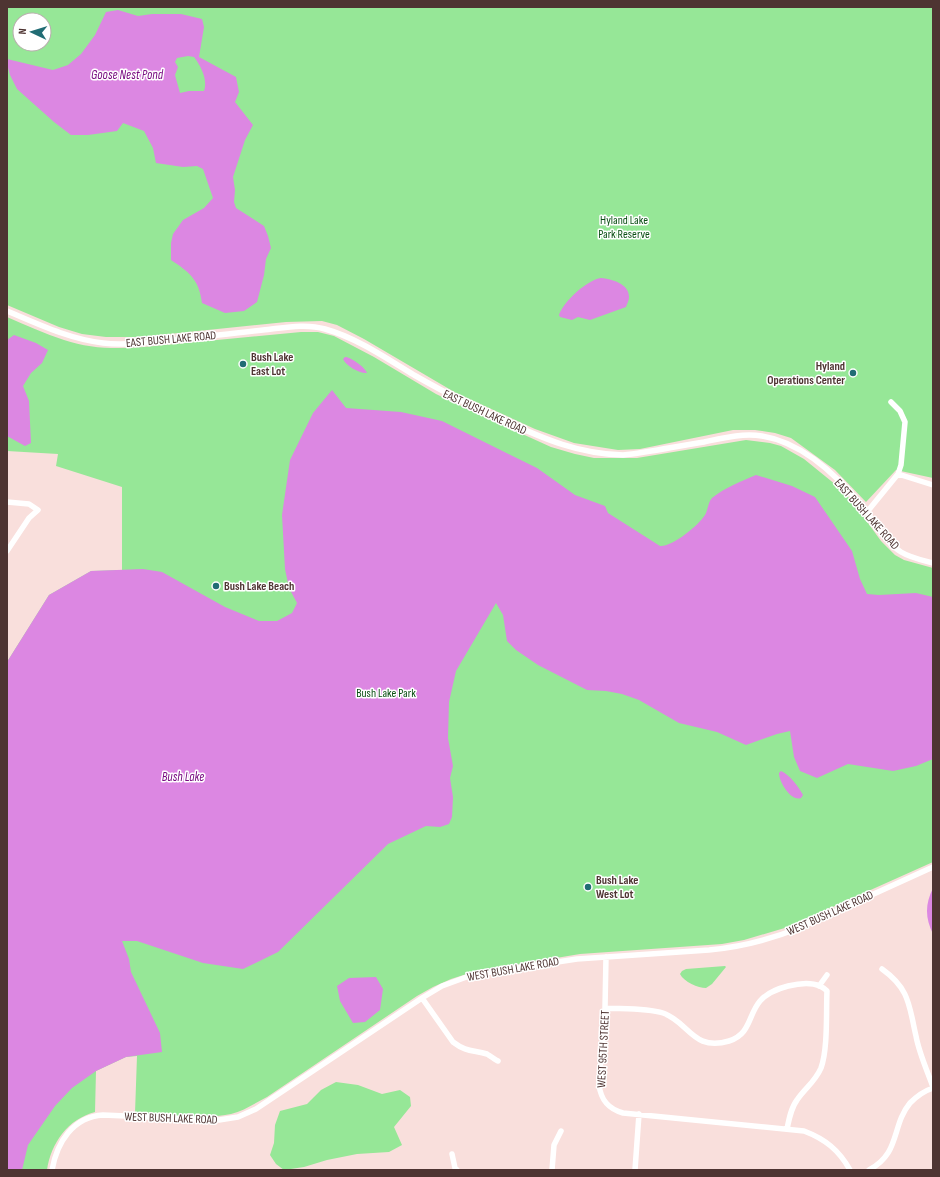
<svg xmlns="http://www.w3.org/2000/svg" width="940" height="1177" font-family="'Sofia Sans Condensed',sans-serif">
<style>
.green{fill:#96e797;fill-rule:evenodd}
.water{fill:#dc87e2;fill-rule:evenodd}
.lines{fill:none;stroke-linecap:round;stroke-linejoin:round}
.minor{stroke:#fff;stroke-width:5.5}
.poi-dot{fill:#216c74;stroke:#fff;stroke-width:1.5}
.labels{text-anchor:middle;stroke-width:3;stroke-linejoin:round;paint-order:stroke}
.park-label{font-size:12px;fill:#0a4f14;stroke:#fff}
.street-label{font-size:12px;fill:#4e3432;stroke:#fff}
.poi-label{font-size:12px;font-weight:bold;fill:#4e3432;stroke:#fff;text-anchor:start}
.water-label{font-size:13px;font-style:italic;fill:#780b81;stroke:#fff}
</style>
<rect width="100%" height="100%" fill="#f9dfdc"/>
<!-- green -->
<path class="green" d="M7,7H933V478L896,470L866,502L835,470L791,438L775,433L755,430H733L640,449L618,450L574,443L535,429L456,393L364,339L337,325L322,321L286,322L140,337H106L82,334L59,327L7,305ZM20,20H44V44H20Z
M7,317C26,325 45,334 64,340C90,349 117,349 144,347L301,332H318L334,336L374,357L436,394L480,415L551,447L575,454L594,458H637L746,440L770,443L781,446L804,459L836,485L852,501L881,541L895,555L904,560L933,568V862L788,927L744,940L722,944L580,954L473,972L451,979L433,987L417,996L267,1097C255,1103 244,1111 231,1114C204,1120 162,1115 135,1113L137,1056L126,1057L96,1071L95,1112C68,1119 51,1143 47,1170H7V662L49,595L91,571L122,570V487L56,466L58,454L7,451Z
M725,966L726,967L712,984L706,988C698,988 684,982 680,974L682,971L686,969Z
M336,1082L358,1085L382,1094L400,1090L410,1097L411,1106L394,1127L402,1145L389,1152L357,1154L327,1160L304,1167L284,1170L276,1164L270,1155L274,1143L275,1125L280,1111L307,1104L321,1090Z"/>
<!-- water -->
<path class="water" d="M118,10L138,16L152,14H181L202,19L204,27L199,57L236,77L239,92L235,102L253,125L245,140L233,177L235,190L234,202L236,208L264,226L268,236L271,248L266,259L264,275L257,302L244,311L225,313L202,303C199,279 189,272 171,260V243L173,234L183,220L204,208L213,198L203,169L197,166L183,167L156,163L153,148L144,131L123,123L117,131L88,135H71L54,122L17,89L10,75L7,64V59L53,70L68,65L81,54L95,35L106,12ZM188,56L194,57C201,66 208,80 204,91H189L180,93L175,75L178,67L175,62L177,58Z
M601,278C612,279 630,284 629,298C629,300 627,304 626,307L590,320L578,317L572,320L560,317L559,315C564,301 587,280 601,278Z
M14,335L36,343L48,350L42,363L31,373L23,386L29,401L31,443L25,446L7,436V340Z
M345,357C351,357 366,368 367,373C360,374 346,366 343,359Z
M332,390L346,408L401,412L442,421L537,468L575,495L605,506L608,513L660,546C672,547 698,526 705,515C708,510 708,502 712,498C724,488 742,481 756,475L792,486L815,497L852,551L860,579L867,594L879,595L916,593L933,597V759L916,766L893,771L848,764L817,778L800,771L794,757L790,731L777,734L746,745L717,732L679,723L639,700L622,694L606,691L587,690L538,665L516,650L507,641L503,615L496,603L456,671L449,702L448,738L453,766L450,778L453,797L452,817L449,824L440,827L426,826L388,844L278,952L243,969L203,963L137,941H122L129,959L131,972L160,1033L162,1052L126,1057L96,1071L72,1088L55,1106L28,1145L22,1170H7V662L49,595L91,571L143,569L162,572L225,607L259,621H277L292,613L297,603L289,588L285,569L282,515L290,460L313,413Z
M781,771C790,775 798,786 803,795L801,798C791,802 779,782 779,773Z
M933,888V934C925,918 925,904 933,888Z
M376,977L383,989L380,1010L365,1022L353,1023L340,1001L337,986L349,978Z"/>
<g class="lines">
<!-- minor -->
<path class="minor" d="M7,311C38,324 69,339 103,343C126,346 152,342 175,340C204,337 233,333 263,330C283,328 305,323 325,329C357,338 386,358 414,375C444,392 473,408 505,421C544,439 579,454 623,455C650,452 677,446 704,442C723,438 742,433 762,436C805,443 840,478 866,511C877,525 885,542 901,552C911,558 922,560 933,563
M898,474L933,485
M7,502L29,504L38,510L29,518L7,551
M867,512L898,474L901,465L905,422L900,411L891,402
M606,957L605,1008L599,1085C601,1100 608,1109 623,1113L804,1131C825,1139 839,1150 850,1170
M882,969C910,989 909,1006 916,1036C919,1053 927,1070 933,1087
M819,986L827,975
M422,998L453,1042C466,1052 473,1050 487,1054C490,1056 494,1059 498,1061
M605,1008C622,1009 647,1008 663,1013C689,1022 693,1052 729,1041C751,1034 748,1015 760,1001C771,988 804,979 820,986C822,987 825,989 827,991C826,1012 828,1049 821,1068C815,1082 805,1088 797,1100C791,1108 789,1119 787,1129
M452,1154L455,1168L457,1170
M52,1170C57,1142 73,1117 103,1115L219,1120L238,1117L256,1109L422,998L442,986L472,975L577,959L709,950C741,947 769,940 799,928L933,867
M552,1170L554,1145L561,1131
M635,1170L639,1114
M869,1170C901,1153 891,1126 910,1103C917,1096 924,1091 933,1088"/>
</g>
<!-- markers -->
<g class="poi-dot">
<circle cx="243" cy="364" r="4"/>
<circle cx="853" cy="373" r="4"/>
<circle cx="216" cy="586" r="4"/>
<circle cx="588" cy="887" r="4"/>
</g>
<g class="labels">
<!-- park labels -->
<g class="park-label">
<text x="624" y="224">Hyland Lake<tspan x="624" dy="14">Park Reserve</tspan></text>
<text x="386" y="697">Bush Lake Park</text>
</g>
<!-- street labels -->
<g class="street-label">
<text transform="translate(171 339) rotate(-5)" y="4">EAST BUSH LAKE ROAD</text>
<text transform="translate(485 412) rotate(25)" y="4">EAST BUSH LAKE ROAD</text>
<text transform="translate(867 514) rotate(48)" y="4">EAST BUSH LAKE ROAD</text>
<text transform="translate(830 913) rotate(-24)" y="4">WEST BUSH LAKE ROAD</text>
<text transform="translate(513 969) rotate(-10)" y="4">WEST BUSH LAKE ROAD</text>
<text transform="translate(603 1049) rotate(-87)" y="4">WEST 95TH STREET</text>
<text transform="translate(171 1118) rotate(2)" y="4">WEST BUSH LAKE ROAD</text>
</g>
<!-- poi labels -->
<g class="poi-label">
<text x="251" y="361">Bush Lake<tspan x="251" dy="14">East Lot</tspan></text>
<text x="845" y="370" text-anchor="end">Hyland<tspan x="845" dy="14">Operations Center</tspan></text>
<text x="224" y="590">Bush Lake Beach</text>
<text x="596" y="884">Bush Lake<tspan x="596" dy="14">West Lot</tspan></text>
</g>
<!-- water labels -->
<g class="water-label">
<text x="127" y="79">Goose Nest Pond</text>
<text x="183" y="781">Bush Lake</text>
</g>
</g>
<!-- border -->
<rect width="940" height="1177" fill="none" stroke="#4e3432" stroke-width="16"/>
<!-- north arrow -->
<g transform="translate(32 32) rotate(274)"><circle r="19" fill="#ffffff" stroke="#b8aead"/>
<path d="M0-3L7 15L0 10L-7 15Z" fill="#216c74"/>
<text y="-6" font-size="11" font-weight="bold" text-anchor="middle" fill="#4e3432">N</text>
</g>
</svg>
